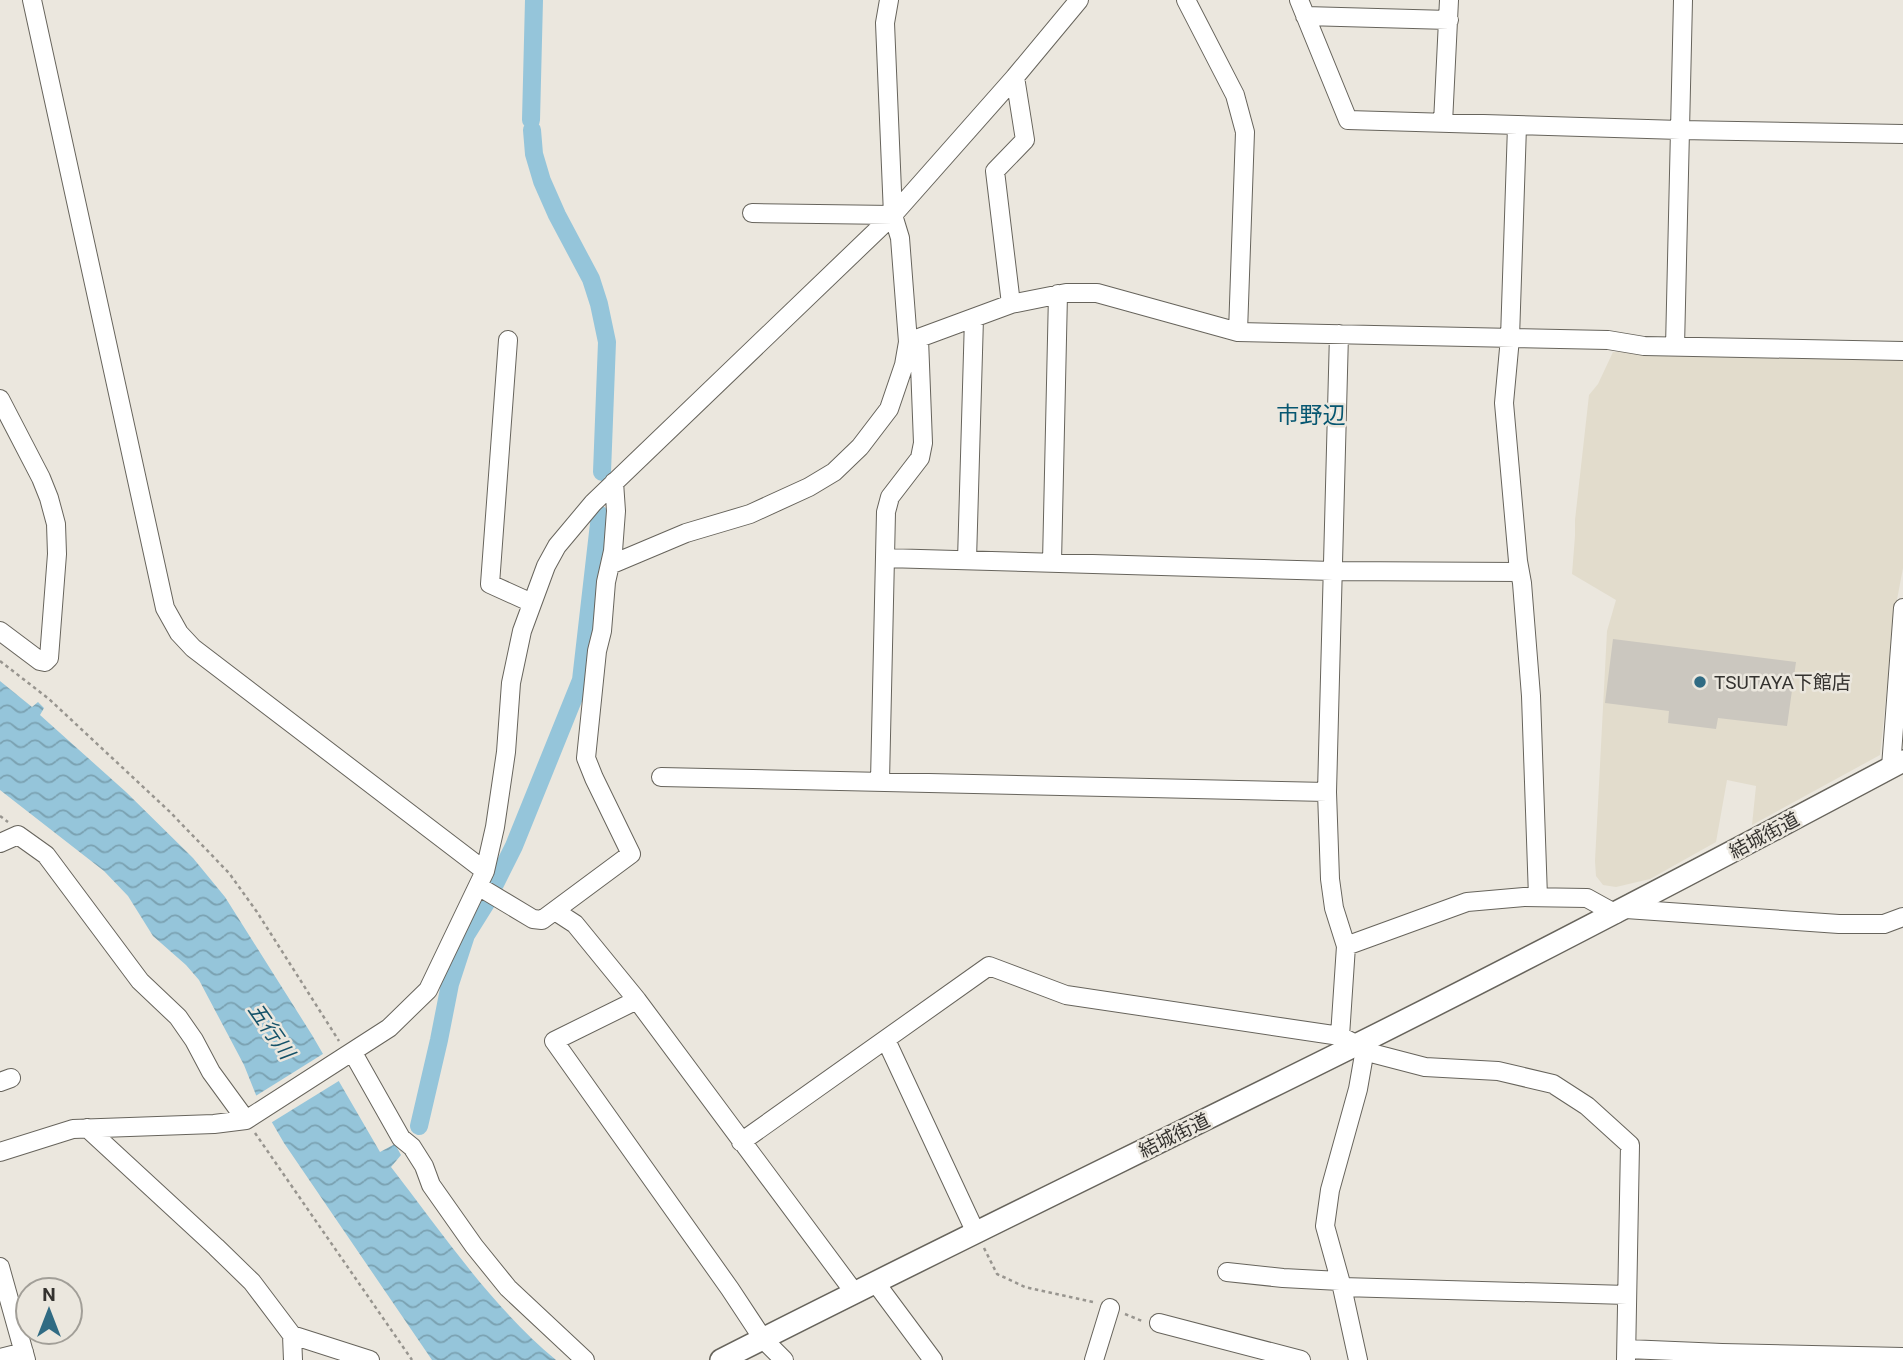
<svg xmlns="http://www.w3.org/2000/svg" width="1903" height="1360" font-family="Roboto,'Noto Sans JP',sans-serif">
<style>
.built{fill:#e2dccc}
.water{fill:url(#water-waves)}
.pier{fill:#ebe7de}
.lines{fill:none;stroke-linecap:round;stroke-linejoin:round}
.canal{stroke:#95c5da;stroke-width:18}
.building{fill:#cbc7bf}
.minor-casing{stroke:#67645c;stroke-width:20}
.major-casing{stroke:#67645c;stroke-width:24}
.path{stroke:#98958f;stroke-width:2.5;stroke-dasharray:3.5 3.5;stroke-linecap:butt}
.minor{stroke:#fff;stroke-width:18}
.major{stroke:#fff;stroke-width:21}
.poi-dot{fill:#306b83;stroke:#ebe7de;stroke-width:2.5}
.labels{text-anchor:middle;stroke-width:5;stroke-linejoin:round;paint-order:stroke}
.poi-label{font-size:19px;fill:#34322f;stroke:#ebe7de;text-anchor:start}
.street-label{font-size:19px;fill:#34322f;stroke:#ebe7de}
.water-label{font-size:21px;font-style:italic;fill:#155269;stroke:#ebe7de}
.quarter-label{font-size:23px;fill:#065670;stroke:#ebe7de}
</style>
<defs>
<pattern id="water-waves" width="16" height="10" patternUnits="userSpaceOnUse" patternTransform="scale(1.75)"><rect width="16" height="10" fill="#95c5da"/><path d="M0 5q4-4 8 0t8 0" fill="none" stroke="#7aa1b1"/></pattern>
</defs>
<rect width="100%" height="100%" fill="#ebe7de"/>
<!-- built -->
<path class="built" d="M1613,352L1903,357V568L1895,610L1880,755L1752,825L1756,786L1727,780L1716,842L1650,879L1616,887L1603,885L1596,876L1595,861L1607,631L1616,600L1572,574L1575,536V520L1589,395L1598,384Z"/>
<!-- water -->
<path class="water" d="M0,681L32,707L38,702L44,708L40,715L126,792L193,858L225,897L312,1035L380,1152L395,1144L401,1155L391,1167C443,1234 491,1306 556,1360H432L284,1143L256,1095L244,1065L199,980L186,965L153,936L128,896L104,871L0,790Z"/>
<!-- pier -->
<path class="pier" d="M326,1052L342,1079L269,1124L254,1097Z"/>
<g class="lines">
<!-- canal -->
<path class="canal" d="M531,120L534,0
M532,130L534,154L542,181L557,215L591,279L599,304L607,342L602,472
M495,884L514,846L581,680L600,515
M419,1126L439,1040L450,984L466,935L486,903"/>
</g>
<!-- building -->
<path class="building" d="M1613,639L1796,662L1787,726L1718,718L1716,729L1668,723L1669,711L1605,703Z"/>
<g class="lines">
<!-- minor casing -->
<g class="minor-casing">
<path id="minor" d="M32,0L165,608L179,633L193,648L485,871
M1186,0L1235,95L1245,132L1238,332
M1299,0L1348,120L1680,130L1903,134
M1305,16L1449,20
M1443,123L1449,0
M1517,126L1510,338L1504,403L1518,561L1522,583L1531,696L1538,897
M752,213L893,215
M1011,304L995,171L1025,140L1015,77
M1339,334L1327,792L1330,879L1334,908L1346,946L1340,1036
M508,340L490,584L532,603
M908,342L1011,304L1066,293H1097L1238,332L1608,340L1644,346L1903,351
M1675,347L1683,0
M0,399L41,478L49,498L56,524L57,554L49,658L45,662L40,661L0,631
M885,558L1333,571L1520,572
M967,560L974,318
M1052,562L1058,294
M610,565L686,533L750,514L809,487L834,472L860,447L889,409L904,365L908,342L900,238L893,215L885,23L889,0
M1891,767L1903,608
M661,777L1327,792
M880,781L886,512L890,497L920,458L923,443L919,339
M0,843L18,835L46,855L140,981L178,1017L194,1040L211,1072L246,1120
M478,886L533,919L542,920L631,854L594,778L586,758L597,651L602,631L606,582L613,551L616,511L614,482
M1626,909L1839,924H1884L1903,917
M555,911L575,924L637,1000L854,1292
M1346,946L1467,902L1524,897L1587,898L1616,914
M637,1000L554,1041L730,1289L763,1339L784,1360
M886,1040L976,1233
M353,1053L401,1138L412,1147L424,1166L431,1185L474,1246L508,1288L585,1360
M0,1082L11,1078
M87,1128L216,1247L252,1282L292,1335L293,1360
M741,1142L989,966L1066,995L1340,1036L1375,1054L1425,1067L1498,1071L1553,1084L1587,1106L1630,1145L1626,1360
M0,1152L73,1129L214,1124L246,1120L389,1028L428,990L485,871L495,827L506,752L511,683L522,631L546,566L557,546L593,503L893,215L1015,77L1079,0
M0,1267L26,1360
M1227,1272L1283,1278L1340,1281
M875,1282L933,1360
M1342,1287L1627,1295
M1159,1323L1301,1360
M292,1335L370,1360
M1627,1349L1722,1353L1903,1357
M0,1358L24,1352
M1094,1360L1110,1308
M1358,1360L1342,1287L1325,1226L1330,1190L1358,1089L1365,1049"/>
</g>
<!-- major casing -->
<g class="major-casing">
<path id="major" d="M721,1360C931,1253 1143,1151 1354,1046C1538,954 1721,858 1903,761"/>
</g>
<!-- path -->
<path class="path" d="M0,661L49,699L170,812L229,873L257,912L339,1041
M0,816L8,822
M255,1133L412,1360
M984,1248L997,1274L1025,1287L1093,1302
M1125,1314L1142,1321"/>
<!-- minor -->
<use href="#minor" class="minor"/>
<!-- major -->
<use href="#major" class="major"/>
</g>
<!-- markers -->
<circle class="poi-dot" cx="1700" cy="682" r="7"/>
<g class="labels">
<!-- poi labels -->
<g class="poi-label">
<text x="1714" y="689">TSUTAYA下館店</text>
</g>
<!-- street labels -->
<g class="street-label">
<text transform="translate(1764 835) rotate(-28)" y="7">結城街道</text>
<text transform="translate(1174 1135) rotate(-26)" y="7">結城街道</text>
</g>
<!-- water labels -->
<g class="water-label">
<text transform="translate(271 1031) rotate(55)" y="7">五行川</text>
</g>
<!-- quarter labels -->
<g class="quarter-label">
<text x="1311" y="423">市野辺</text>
</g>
</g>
<!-- north arrow -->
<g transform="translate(49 1311)"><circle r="33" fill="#ebe7de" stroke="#a29f98" stroke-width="2"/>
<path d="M0-5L12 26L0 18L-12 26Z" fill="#306b83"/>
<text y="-10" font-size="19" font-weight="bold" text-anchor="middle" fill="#34322f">N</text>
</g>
</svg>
